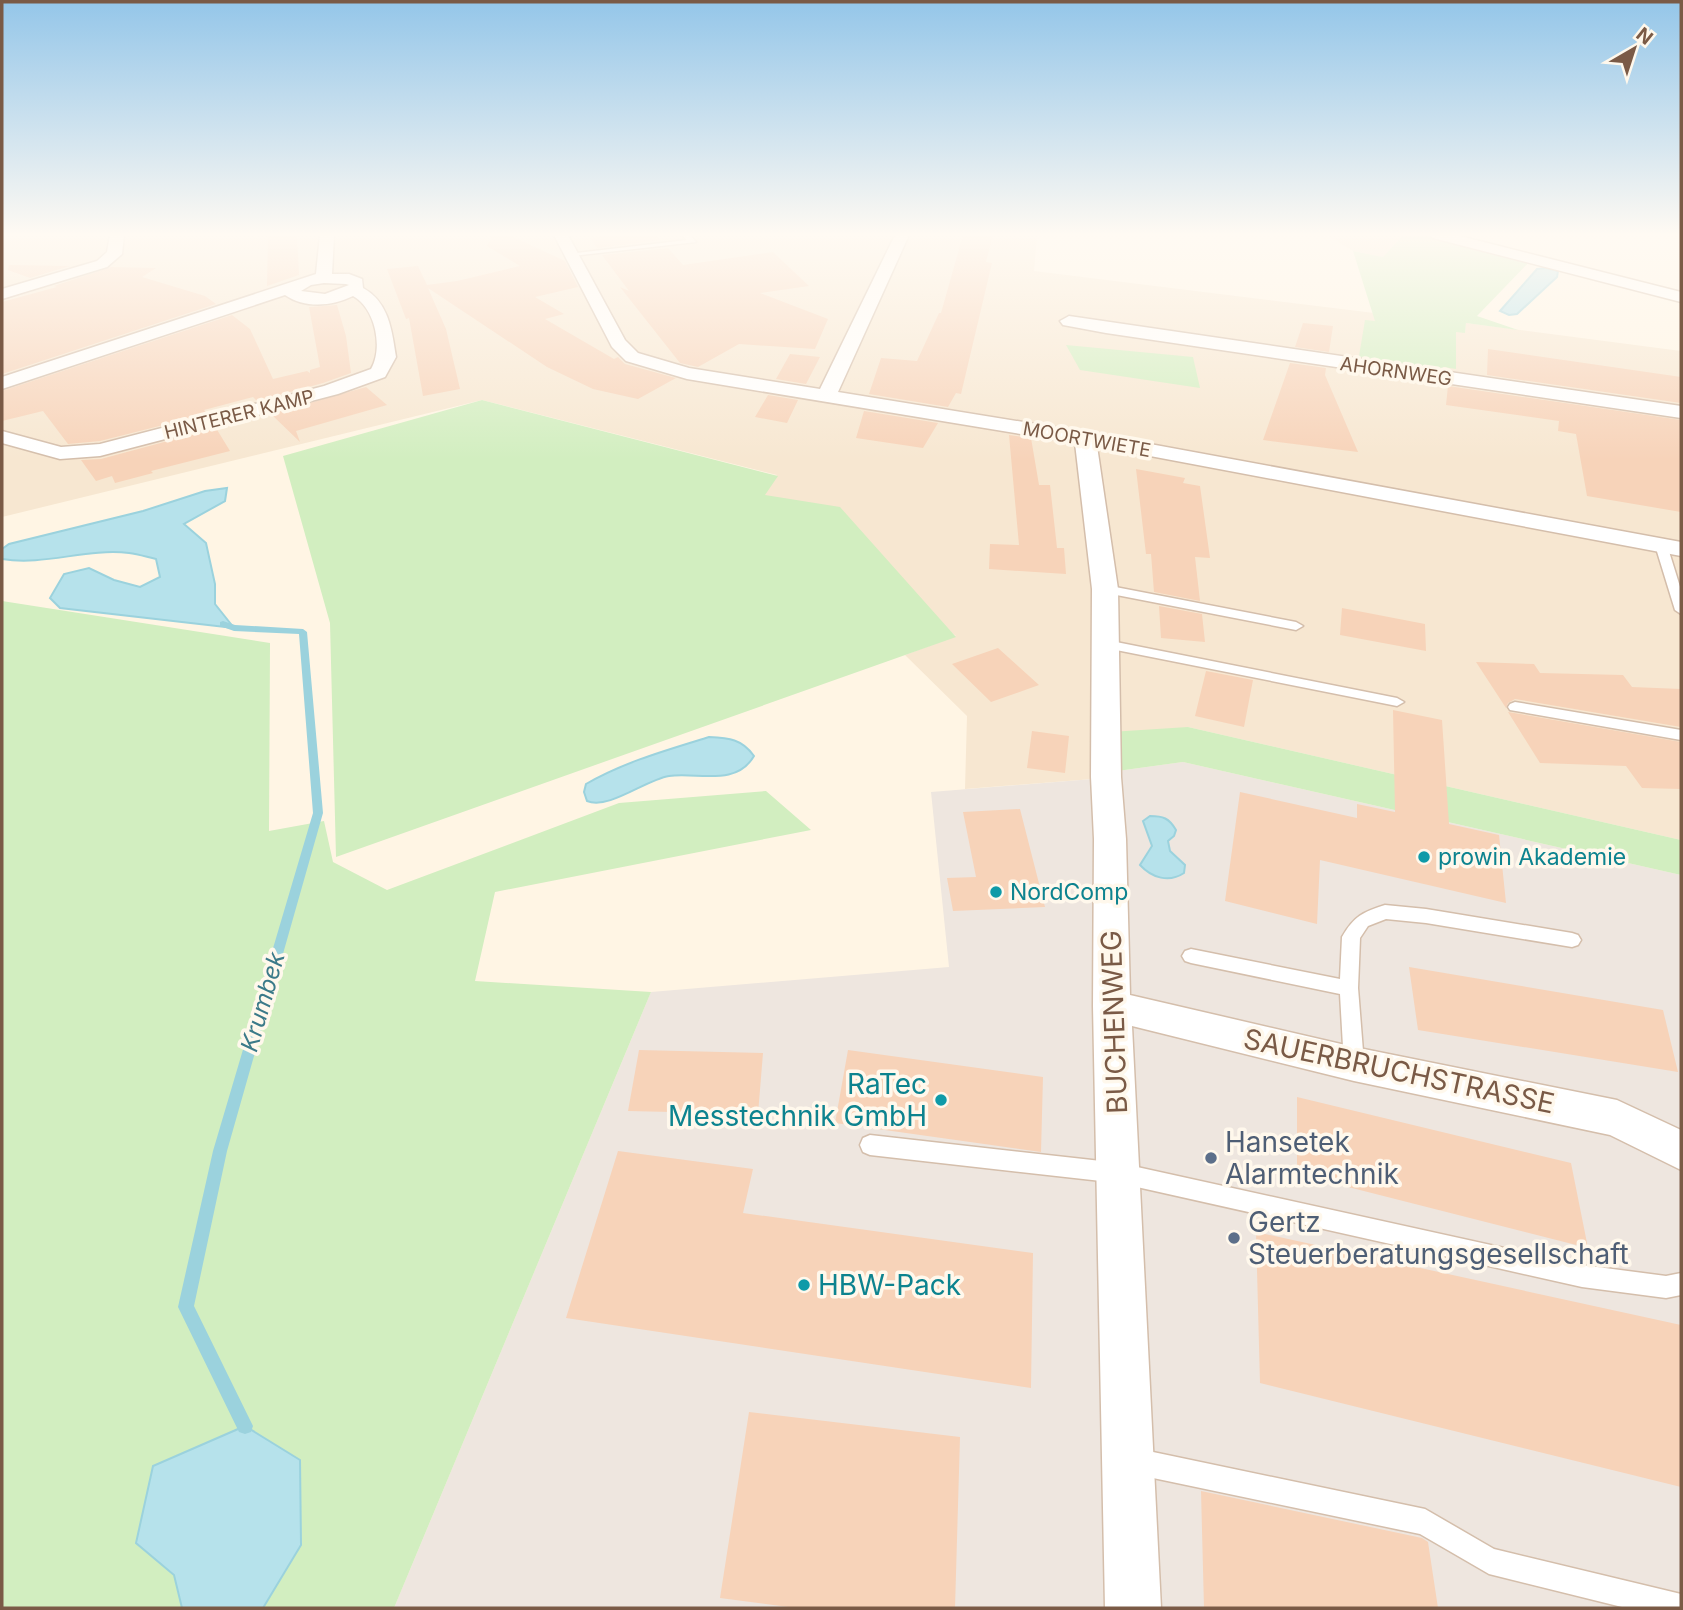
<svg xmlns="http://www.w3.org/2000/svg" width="1683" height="1610" font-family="Inter,sans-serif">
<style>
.residential{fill:#f7e7d1}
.industrial{fill:#eee6df}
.green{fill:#d2eec0}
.water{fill:#b6e2eb;stroke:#9bd2dd;stroke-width:2}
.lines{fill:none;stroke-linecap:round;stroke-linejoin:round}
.stream{fill:#9bd2dd;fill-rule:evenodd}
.building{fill:#f7d3b9}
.service-casing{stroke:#d4beab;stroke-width:3}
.minor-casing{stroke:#d4beab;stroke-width:3}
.service{fill:#fff;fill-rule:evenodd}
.minor{fill:#fff;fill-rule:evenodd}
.culture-dot{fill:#0f9aa8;stroke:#fff8ec;stroke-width:2.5}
.service-dot{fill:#5c6f8a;stroke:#fff8ec;stroke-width:2.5}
.labels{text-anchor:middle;stroke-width:7;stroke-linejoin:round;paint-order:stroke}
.far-street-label{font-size:19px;fill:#7a5a46;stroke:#fff8ec}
.culture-label{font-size:23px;fill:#0d838f;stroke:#fff8ec;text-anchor:start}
.water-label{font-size:24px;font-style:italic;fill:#3b7a89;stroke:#fff8ec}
.near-street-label{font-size:28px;fill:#7a5a46;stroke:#fff8ec}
.near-culture-label{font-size:28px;fill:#0d838f;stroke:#fff8ec;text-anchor:end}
.near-service-label{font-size:28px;fill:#4e5e75;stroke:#fff8ec;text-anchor:start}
</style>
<rect width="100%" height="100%" fill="#fff5e4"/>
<!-- residential -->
<path class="residential" d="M2,235H1037L1034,271L1374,313L1376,321L1465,332L1466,323L1681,351V840L1188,727L1093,779L965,789L967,716L905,655L956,636L764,495L777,475L482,400L2,517Z
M1327,235H1403L1383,257L1353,251Z"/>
<!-- industrial -->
<path class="industrial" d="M1183,762L1681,875V1608H394L651,992L949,967L931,792L1093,779L1110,772Z"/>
<!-- green -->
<path class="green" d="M1403,235H1441L1534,257L1477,316L1518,330L1466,323L1465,333L1456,332V369L1443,367V374L1358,362L1365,320L1375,321L1353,251L1383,257Z
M1066,345L1193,357L1200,388L1080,370Z
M482,400L778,476L765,495L840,507L956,637L336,857L330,623L283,456Z
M2,601L270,643L269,831L324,821L333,862L387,890L619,803L766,791L811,830L495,892L475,981L651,992L394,1608H263L301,1545L136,1543L174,1575L182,1608H2Z
M1188,727L1681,840V875L1183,762L1110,772V732Z"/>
<!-- water -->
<path class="water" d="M1546,268L1558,271L1557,277L1517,314L1509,315L1500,311L1537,269Z
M227,488L225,501L184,524L206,543L215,584V604L234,628L60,608L50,598L64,574L89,568L114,580L140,587L160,577L156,559C147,557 138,554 129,553C86,548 45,566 2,559V549L9,544L143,511L205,491Z
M709,737C729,738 742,739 754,756C736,787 698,772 669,776C645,780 609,810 587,801L584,792L586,784C624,762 667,750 709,737Z
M1150,816C1163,816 1169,818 1176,830L1174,836L1168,841L1170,851L1185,865L1184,873C1169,883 1152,878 1140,865L1152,846L1143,821Z
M245,1426L300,1460L301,1545L263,1608H182L174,1575L136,1543L153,1466Z"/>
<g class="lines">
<!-- stream -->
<path class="stream" d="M223,621L235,625L303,629L307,632L323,813L227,1151L194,1306L253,1426L251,1432L245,1434L239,1432L178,1307L213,1151L313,813L299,634L234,631L220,626V622Z"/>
</g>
<!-- building -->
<path class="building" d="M297,235L299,275L267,286L268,236Z
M493,235H509L565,261L578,287L535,297L564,314L545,319L614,359L618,357L625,364L676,378L638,399L593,389L547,367L428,288L446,329L460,389L423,396L409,318L406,319L387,269L418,266L427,285L457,281L520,266L487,246Z
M617,235H656L661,240L597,248L590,238Z
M963,235H993L986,262L992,263L961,394L956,393L948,407L869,394L881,358L917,361L939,313H941Z
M668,248L683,265L773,252L809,286L760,293L828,319L815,349L739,344L698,367L680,363L620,287L629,291L602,255Z
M9,265L70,266L30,278L8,270Z
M111,267L156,268L142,277L205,296L216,304L2,374V302L57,287L54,286Z
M337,305L346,336L351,373L323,383L257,401L253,397L204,410L207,414L100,441L68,444L43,411L2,421V391L232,315L250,329L273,379L307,371L310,373V370L320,367L309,307Z
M1303,323L1333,326L1329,352L1295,347Z
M1488,349L1681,377V403L1487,375Z
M790,354L820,357L806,384L776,379Z
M1290,363L1326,368L1325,375L1358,452L1263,440Z
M1448,386L1681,420V512L1587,496L1576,434L1558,431L1559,421L1446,405Z
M366,387L387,405L296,431L300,442L271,414Z
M768,395L798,400L787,423L755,417Z
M864,411L938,423L923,448L856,438Z
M216,428L230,451L151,471L153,473L115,483L112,476L96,481L81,460L101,459Z
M1009,435L1031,438L1039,485H1050L1057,548H1064L1066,574L989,569L990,544L1019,545Z
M1136,469L1185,478L1183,483L1200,486L1210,558L1195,557L1200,601L1154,592L1151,554H1146Z
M1159,606L1202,614L1205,642L1161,638Z
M1342,608L1425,624L1426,651L1340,635Z
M998,648L1039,685L991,702L952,664Z
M1476,662L1534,664L1540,673L1623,675L1632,687L1681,689V727L1515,699L1508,703L1506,708Z
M1206,671L1253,680L1244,727L1195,716Z
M1393,710L1442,720L1449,824L1499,835L1506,903L1320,860L1317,924L1225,901L1240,792L1357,818V804L1395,812Z
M1508,712L1681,742V789L1642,788L1626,766L1540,763Z
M1032,731L1069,736L1065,773L1027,768Z
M1020,809L1045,907L953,911L947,878L976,877L963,812Z
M1409,967L1663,1010L1678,1072L1418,1030Z
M639,1050L763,1053L758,1114L628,1111Z
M848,1050L1043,1077L1041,1152L835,1123Z
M1297,1097L1571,1163L1588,1248L1297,1174Z
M618,1151L753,1169L743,1213L1033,1253L1031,1388L566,1318Z
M1256,1232L1681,1325V1487L1260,1383Z
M749,1412L960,1437L955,1608H796L720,1598Z
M1201,1491L1422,1538L1428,1542L1438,1608H1204Z"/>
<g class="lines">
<!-- service casing -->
<g class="service-casing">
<path id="service" d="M682,235H690L696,242L572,256L568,254L687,240Z
M1661,541L1667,545L1681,590V614L1675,610L1655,545Z
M1105,585L1296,622L1303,626L1296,630L1101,592V586Z
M1106,640L1397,698L1404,702L1397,706L1101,647V641Z
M1515,702L1681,730V740L1510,710L1508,707L1510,704Z
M1385,905L1426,909L1572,933L1578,935L1581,940L1578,945L1572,947L1426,923L1386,919L1368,926L1360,938L1358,988L1364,1064L1361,1070L1354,1072L1347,1070L1344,1064L1340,994L1191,963L1185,961L1182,956L1185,951L1191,949L1340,979L1342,937C1354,916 1363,912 1385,905Z
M870,1135L1119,1163L1582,1265L1666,1276L1681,1273V1295L1666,1298L1582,1287L1119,1183L870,1155L863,1152L860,1145L863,1138Z
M1134,1448L1425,1509L1494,1549L1681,1594V1608H1626L1489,1574L1420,1534L1134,1474L1125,1470L1121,1461L1125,1452Z"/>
</g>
<!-- minor casing -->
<g class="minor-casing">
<path id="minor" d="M110,235H124L122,254L107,267L2,299V289L97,261L107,252Z
M320,235H334L332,274H349L362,279L363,288C389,302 392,331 396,357L385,377L338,394L100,456L60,459L2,443V431L61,447L100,444L324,386L371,369C383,348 376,309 353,296C333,306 305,309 285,295L2,389V377L316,274ZM324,283L346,284L349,285L325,294L301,291L311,285Z
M554,235H568L625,340L638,353L689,368L820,389L895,235H909L838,392L1085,432L1681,542V556L1097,446L1118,589L1121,777L1126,839L1130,995L1354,1047L1617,1100L1681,1130V1170L1610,1135L1354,1081L1132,1026L1161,1608H1105L1093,1006L1094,839L1091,777L1092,589L1075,443L687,379L626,361L612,347Z
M1431,235H1456L1681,292V302L1433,238Z
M1069,316L1681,406V418L1106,333L1063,325L1060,321Z"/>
</g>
<!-- service -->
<use href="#service" class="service"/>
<!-- minor -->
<use href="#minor" class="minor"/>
</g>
<!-- sky -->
<linearGradient id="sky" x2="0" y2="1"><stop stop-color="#94c6e9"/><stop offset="0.51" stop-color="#fffaf3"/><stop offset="1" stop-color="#fffaf3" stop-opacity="0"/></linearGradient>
<rect width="1683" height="460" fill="url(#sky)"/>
<!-- markers -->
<g class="culture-dot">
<circle cx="1424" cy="857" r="7"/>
<circle cx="996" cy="892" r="7"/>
<circle cx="941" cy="1100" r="7"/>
<circle cx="804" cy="1285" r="7"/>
</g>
<g class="service-dot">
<circle cx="1211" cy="1158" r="7"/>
<circle cx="1234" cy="1238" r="7"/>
</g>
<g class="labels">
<!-- far-street labels -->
<g class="far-street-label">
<text transform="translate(1396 371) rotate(8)" y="7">AHORNWEG</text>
<text transform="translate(239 414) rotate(-14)" y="7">HINTERER KAMP</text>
<text transform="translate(1087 439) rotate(10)" y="7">MOORTWIETE</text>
</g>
<!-- culture labels -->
<g class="culture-label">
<text x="1438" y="865">prowin Akademie</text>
<text x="1010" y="900">NordComp</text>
</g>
<!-- water labels -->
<g class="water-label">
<text transform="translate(263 1002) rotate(-74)" y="8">Krumbek</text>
</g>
<!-- near-street labels -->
<g class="near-street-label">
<text transform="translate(1114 1022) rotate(-92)" y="10">BUCHENWEG</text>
<text transform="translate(1399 1071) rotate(12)" y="10">SAUERBRUCHSTRASSE</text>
</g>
<!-- near-culture labels -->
<g class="near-culture-label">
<text x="927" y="1094">RaTec<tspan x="927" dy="32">Messtechnik GmbH</tspan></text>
<text x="818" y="1295" text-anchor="start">HBW-Pack</text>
</g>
<!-- near-service labels -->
<g class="near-service-label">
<text x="1225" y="1152">Hansetek<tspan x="1225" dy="32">Alarmtechnik</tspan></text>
<text x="1248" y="1232">Gertz<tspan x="1248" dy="32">Steuerberatungsgesellschaft</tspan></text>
</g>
</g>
<!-- border -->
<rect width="1683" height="1610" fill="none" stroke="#7a5a46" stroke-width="7"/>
<!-- north arrow -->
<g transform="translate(1634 49) rotate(39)" stroke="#fff8ec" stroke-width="5" paint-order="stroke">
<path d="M0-5L12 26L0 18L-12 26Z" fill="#7a5a46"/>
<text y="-10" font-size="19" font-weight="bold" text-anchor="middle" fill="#7a5a46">N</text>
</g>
</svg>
